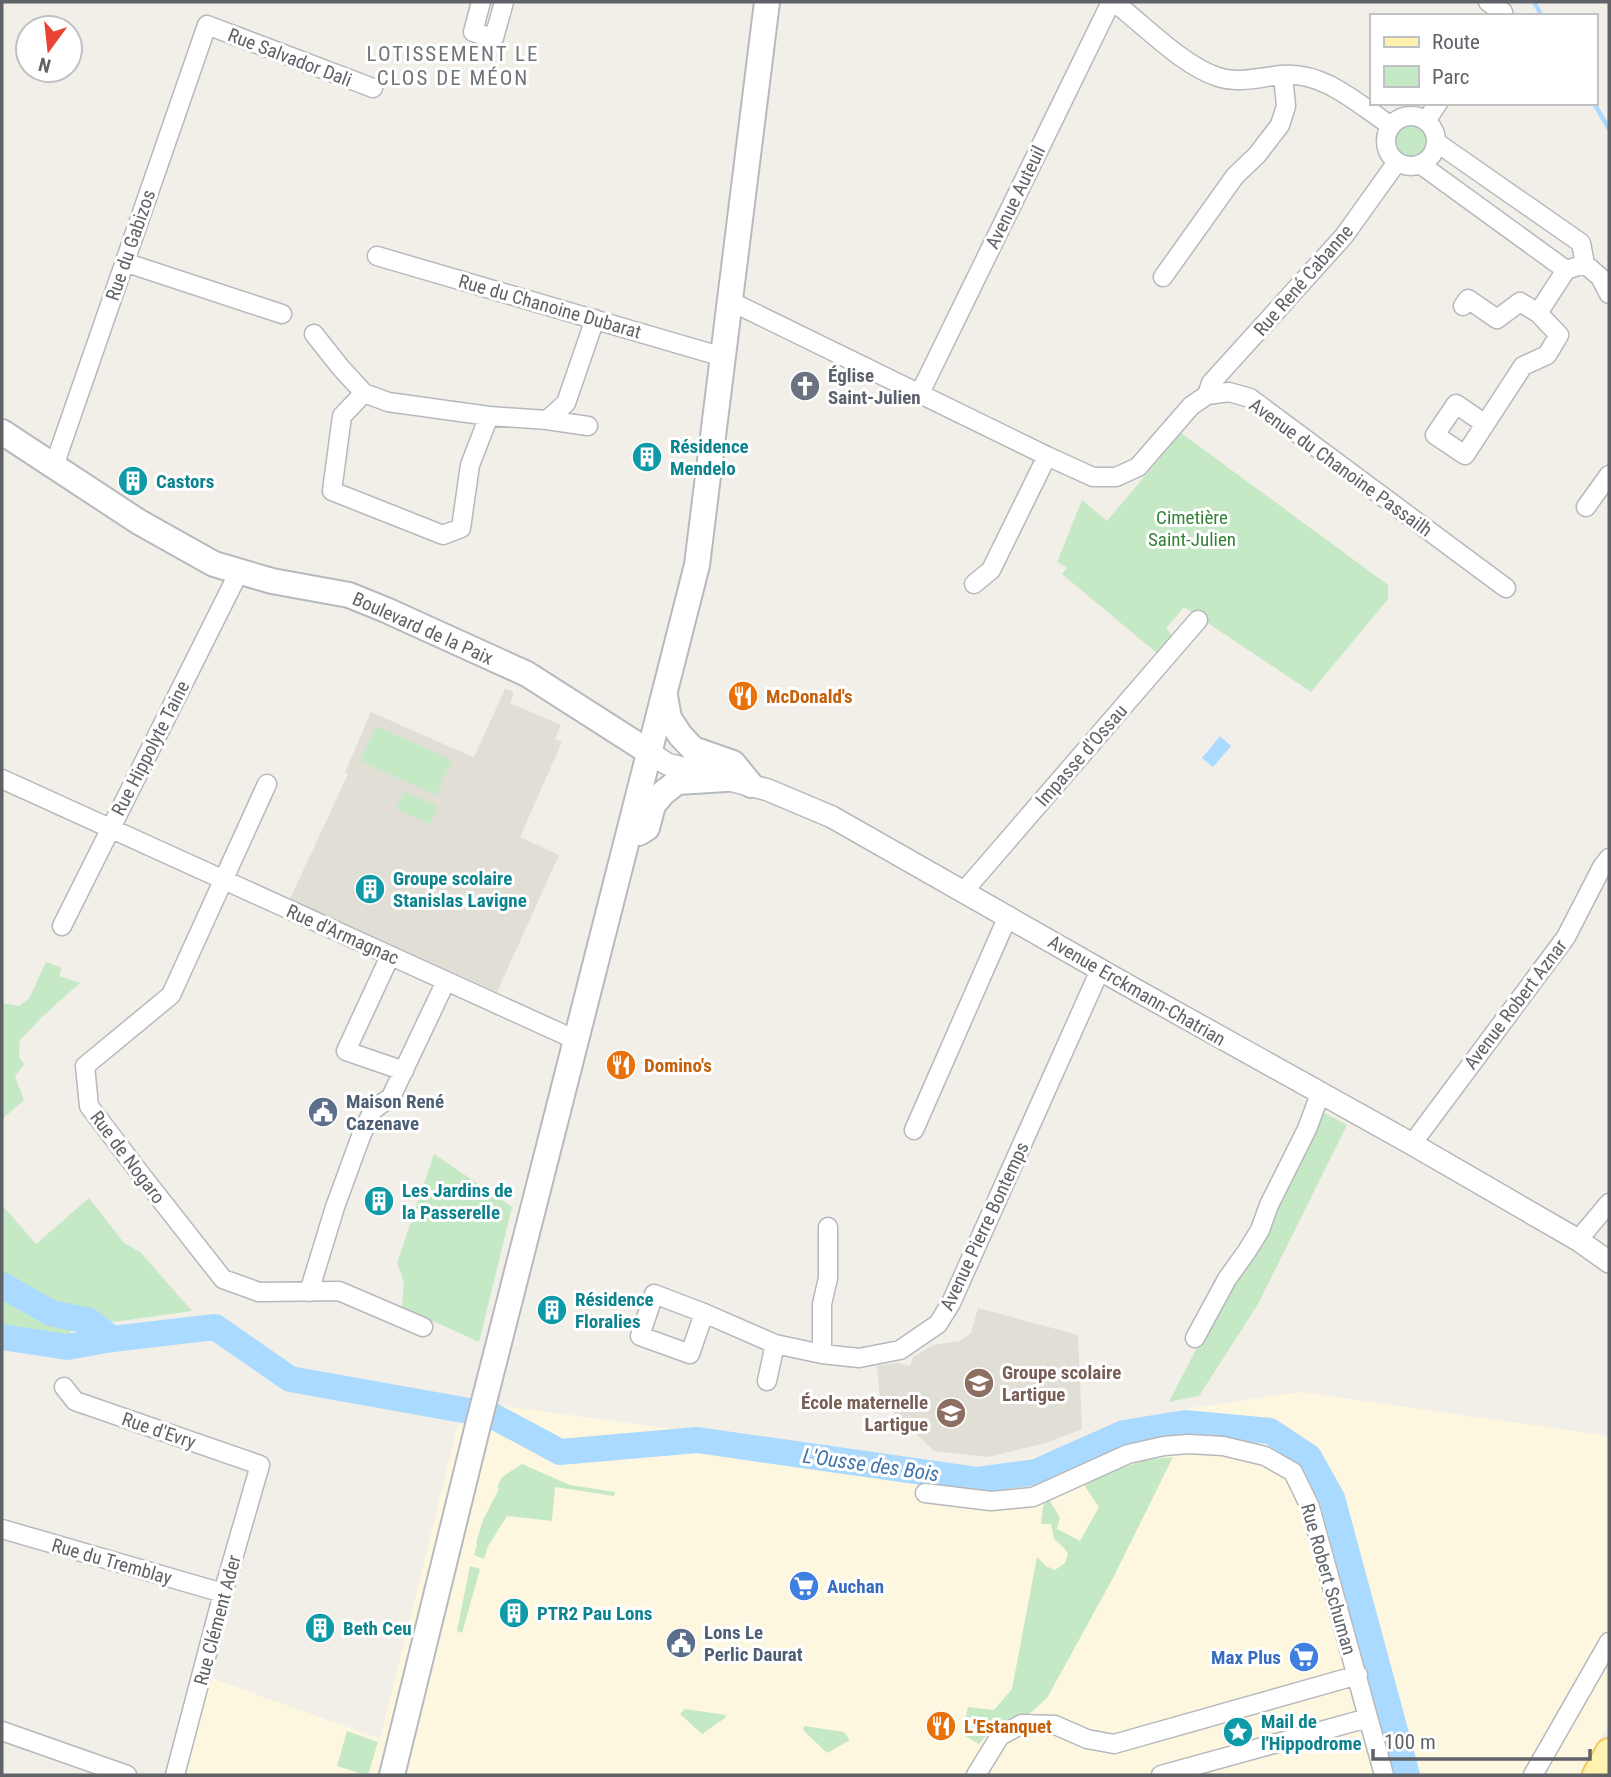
<svg xmlns="http://www.w3.org/2000/svg" width="1611" height="1777" font-family="'Roboto Condensed',sans-serif">
<style>
.commercial{fill:#fef7e0}
.education{fill:#e1ded6}
.green{fill:#c5e8c5}
.water{fill:#aadaff}
.lines{fill:none;stroke-linecap:round;stroke-linejoin:round}
.stream{stroke:#aadaff;stroke-width:4.5}
.river{stroke:#aadaff;stroke-width:26}
.minor-casing{stroke:#b5b8bc;stroke-width:21}
.tertiary-casing{stroke:#b5b8bc;stroke-width:24}
.secondary-casing{stroke:#b6babf;stroke-width:28}
.primary-casing{stroke:#f2c960;stroke-width:30}
.minor{stroke:#fff;stroke-width:18}
.tertiary{stroke:#fff;stroke-width:21}
.secondary{stroke:#fff;stroke-width:24}
.primary{stroke:#fff2af;stroke-width:26}
.labels{text-anchor:middle;stroke-width:6;stroke-linejoin:round;paint-order:stroke}
.street-label{font-size:19px;fill:#5f6368;stroke:#fff}
.worship-label{font-size:19px;font-weight:bold;fill:#5b616d;stroke:#fff;text-anchor:start}
.culture-label{font-size:19px;font-weight:bold;fill:#0d838f;stroke:#fff;text-anchor:start}
.park-label{font-size:19px;fill:#348238;stroke:#fff}
.food-label{font-size:19px;font-weight:bold;fill:#c56008;stroke:#fff;text-anchor:start}
.service-label{font-size:19px;font-weight:bold;fill:#4e5e75;stroke:#fff;text-anchor:start}
.education-label{font-size:19px;font-weight:bold;fill:#785e54;stroke:#fff;text-anchor:start}
.shop-label{font-size:19px;font-weight:bold;fill:#366cbe;stroke:#fff;text-anchor:start}
.neighbourhood-label{font-size:21px;letter-spacing:2px;fill:#70757a;stroke:#fff}
.water-label{font-size:21px;font-style:italic;fill:#4174aa;stroke:#fff}
</style>
<rect width="100%" height="100%" fill="#f1efe8"/>
<!-- commercial -->
<path class="commercial" d="M1301,1392L1609,1436V1723L1580,1775H186L211,1678L380,1739L464,1401L990,1471L1177,1410Z"/>
<!-- education -->
<path class="education" d="M505,689L514,692L510,703L561,725L555,739L562,742L520,837L559,855L497,992L290,899L348,774L345,772L371,712L473,757L476,753Z
M978,1308L1078,1335L1082,1429L1046,1443L987,1457L934,1451L880,1399L877,1366L898,1363L910,1366L913,1357L933,1345L960,1341L971,1333Z"/>
<!-- green -->
<path class="green" d="M1393 142a18 18 0 1 1 36 0a18 18 0 1 1-36 0Z
M1181,433L1388,585V599L1311,692L1184,607L1166,628L1173,637L1158,654L1062,574L1067,568L1057,562L1082,500L1107,521Z
M376,726L452,760L436,795L360,761Z
M404,791L438,806L430,824L396,809Z
M46,962L62,968L59,976L80,983L43,1016L20,1040L19,1057L24,1064L15,1077L24,1100L2,1119V1003L19,1006L29,999Z
M1319,1110L1347,1125L1258,1304L1199,1396L1169,1402Z
M434,1154L512,1207L479,1342L402,1307L404,1282L397,1263Z
M89,1198L124,1243L140,1252L192,1311L106,1323L71,1330L67,1345L2,1335V1205L36,1244Z
M1173,1457L1113,1578L1047,1698L1029,1714L1006,1723L984,1738L979,1744L962,1734L968,1707L994,1710L1012,1689L1037,1557L1046,1566L1055,1570L1065,1563L1068,1554L1064,1548L1054,1539L1051,1524H1041L1043,1506L1049,1499L1060,1518L1057,1529L1080,1541L1099,1507L1084,1485C1115,1470 1139,1459 1173,1457Z
M522,1464L570,1485L615,1492L614,1496L555,1487L552,1521L507,1516L488,1546L484,1559L474,1555L477,1544L476,1543L483,1520L499,1489L497,1487L502,1477Z
M470,1566L480,1569L462,1633L457,1631Z
M685,1709L726,1715L725,1718L702,1734L680,1714Z
M804,1726L844,1732L850,1740L827,1753L803,1730Z
M347,1731L378,1742L368,1775H359V1773L337,1766Z"/>
<!-- water -->
<path class="water" d="M1220,736L1231,746L1213,767L1202,758Z"/>
<g class="lines">
<!-- stream -->
<path class="stream" d="M1534,2L1542,16
M1594,103L1609,129"/>
<!-- river -->
<path class="river" d="M2,1285L51,1313L89,1321L112,1339
M2,1337L67,1347L112,1339L215,1327L290,1379L491,1415L560,1452L697,1440L978,1480L1036,1472L1124,1433L1185,1423L1270,1431L1309,1457L1332,1498L1407,1775"/>
<!-- minor casing -->
<g class="minor-casing">
<path id="minor" d="M481,2L473,32L494,38L504,2
M1114,2C1144,25 1183,66 1218,77C1239,84 1261,77 1282,75C1324,71 1358,104 1391,126
M1488,2L1503,12
M1386 141a25 25 0 1 1 50 0a25 25 0 1 1-50 0Z
M1426,121L1438,103
M1420,164L1566,270L1585,264L1581,243L1436,142
M377,256L723,357
M124,262L282,314
M1585,264L1600,277L1609,294
M1163,277L1235,176L1257,155L1280,125L1286,106L1283,75
M730,301L1047,456L1093,477H1116L1138,467L1191,406L1207,395L1229,392L1250,398L1506,588
M1463,306L1468,299L1497,319L1520,302L1538,313L1559,335L1547,355L1523,366L1465,455L1435,435L1456,404L1485,424
M1538,313L1566,270
M314,334L341,368L364,393L388,402L489,416L547,420L566,403L595,319
M364,393L342,416L332,491L443,535L461,528L470,465L489,416
M920,393L1111,2
M1207,395L1211,383L1344,236L1397,162
M547,420L588,426
M54,466L207,25L373,88
M1586,507L1609,475
M974,584L991,570L1047,456
M2,779L576,1040
M267,784L171,995L85,1066L89,1106L139,1172L223,1279L259,1292L339,1291L423,1327
M964,891L1198,620
M62,926L239,572
M390,956L346,1051L404,1071
M914,1130L1008,916
M1412,1144L1566,937L1602,867L1609,858
M1578,1240L1609,1203
M309,1292L335,1207L361,1136L373,1110L391,1097L446,981
M704,1313L690,1354L640,1336L654,1294L704,1313L775,1344L822,1354L859,1358L900,1350L938,1324L951,1303L1100,970
M1195,1338L1227,1279L1247,1251L1260,1230L1269,1205L1307,1129L1320,1094
M822,1354V1304L828,1278V1227
M767,1381L775,1344
M64,1387L75,1401L260,1465L223,1593L175,1775
M925,1493L991,1501L1033,1497L1128,1454L1164,1446L1188,1444L1223,1446L1265,1456L1293,1472L1310,1507L1384,1775
M2,1529L223,1593
M2,1731L127,1775
M976,1775L1000,1736L1022,1724L1055,1725L1087,1739L1114,1744L1358,1675
M1161,1775L1368,1718
M1533,1775L1609,1642"/>
</g>
<!-- tertiary casing -->
<g class="tertiary-casing">
<path id="tertiary" d="M649,752L667,764L768,790L832,817L1127,985L1412,1144L1578,1240L1609,1262"/>
</g>
<!-- secondary casing -->
<g class="secondary-casing">
<path id="secondary" d="M2,432L139,522L214,564L272,581L349,595L386,610L527,674L649,752
M665,696L669,718L680,735L693,749L733,763L751,785
M639,833L647,828L653,805L663,793L677,782L726,779
M392,1775L478,1425L697,565L767,2"/>
</g>
<!-- primary casing -->
<g class="primary-casing">
<path id="primary" d="M1596,1775L1609,1752"/>
</g>
<!-- minor -->
<use href="#minor" class="minor"/>
<!-- tertiary -->
<use href="#tertiary" class="tertiary"/>
<!-- secondary -->
<use href="#secondary" class="secondary"/>
<!-- primary -->
<use href="#primary" class="primary"/>
</g>
<!-- icons -->
<defs>
<g id="church-disc" transform="scale(1.575)"><circle r="9.5" fill="#6b7280" stroke="#fff"/><path d="M-1.2-6h2.4v3.5h3.3v2.4h-3.3V6h-2.4V-.1h-3.3v-2.4h3.3Z" fill="#fff"/></g>
<g id="building-disc" transform="scale(1.575)"><circle r="9.5" fill="#0f9aa8" stroke="#fff"/><path d="M-4-6H4V6H1V3H-1V6H-4ZM-2.5-4.3h1.7v1.8h-1.7ZM.8-4.3h1.7v1.8H.8ZM-2.5-1h1.7V.8h-1.7ZM.8-1h1.7V.8H.8Z" fill="#fff"/></g>
<g id="restaurant-disc" transform="scale(1.575)"><circle r="9.5" fill="#e8710a" stroke="#fff"/><path d="M-5-6h1v4h1v-4h1v4h1v-4h1v5L-1.5 .5V6h-2V.5L-5-1ZM5-6V6H3V1.5H1.5Q1.5-4 5-6Z" fill="#fff"/></g>
<g id="civic-disc" transform="scale(1.575)"><circle r="9.5" fill="#5c6f8a" stroke="#fff"/><path d="M-.6-6.5H3V-4.5H.6V-3L4-1V1h2V6H-6V1h2V-1L-.6-3ZM-1.2 2.5V6h2.4V2.5Z" fill="#fff"/></g>
<g id="school-disc" transform="scale(1.575)"><circle r="9.5" fill="#8d6e63" stroke="#fff"/><path d="M0-5L7-2L0 1L-7-2ZM-4 1L0 2.5L4 1V4Q0 6-4 4Z" fill="#fff"/></g>
<g id="supermarket-disc" transform="scale(1.575)"><circle r="9.5" fill="#3f7fe0" stroke="#fff"/><path d="M-6-5.5h2.5l.6 2H6L4.5 2H-2.5L-4.4-4H-6ZM-1.5 3.2a1.3 1.3 0 1 0 .1 0ZM3 3.2a1.3 1.3 0 1 0 .1 0Z" fill="#fff"/></g>
<g id="sight-disc" transform="scale(1.575)"><circle r="9.5" fill="#0f9aa8" stroke="#fff"/><path d="M0-6L1.8-2.2L6-1.7L2.9 1.2L3.7 5.4L0 3.3L-3.7 5.4L-2.9 1.2L-6-1.7L-1.8-2.2Z" fill="#fff"/></g>
</defs>
<g fill-rule="evenodd">
<use href="#church-disc" x="805" y="386"/>
<use href="#building-disc" x="647" y="457"/>
<use href="#building-disc" x="133" y="481"/>
<use href="#restaurant-disc" x="743" y="696"/>
<use href="#building-disc" x="370" y="889"/>
<use href="#restaurant-disc" x="621" y="1065"/>
<use href="#civic-disc" x="323" y="1112"/>
<use href="#building-disc" x="379" y="1201"/>
<use href="#building-disc" x="552" y="1310"/>
<use href="#school-disc" x="979" y="1383"/>
<use href="#school-disc" x="951" y="1413"/>
<use href="#supermarket-disc" x="804" y="1586"/>
<use href="#building-disc" x="514" y="1613"/>
<use href="#building-disc" x="320" y="1628"/>
<use href="#civic-disc" x="681" y="1643"/>
<use href="#supermarket-disc" x="1304" y="1657"/>
<use href="#restaurant-disc" x="941" y="1726"/>
<use href="#sight-disc" x="1238" y="1732"/>
</g>
<g class="labels">
<!-- street labels -->
<g class="street-label">
<text transform="translate(290 57) rotate(21)" y="7">Rue Salvador Dali</text>
<text transform="translate(1015 197) rotate(-64)" y="7">Avenue Auteuil</text>
<text transform="translate(130 245) rotate(-71)" y="7">Rue du Gabizos</text>
<text transform="translate(1303 280) rotate(-49)" y="7">Rue René Cabanne</text>
<text transform="translate(550 306) rotate(16)" y="7">Rue du Chanoine Dubarat</text>
<text transform="translate(1341 467) rotate(36)" y="7">Avenue du Chanoine Passailh</text>
<text transform="translate(423 628) rotate(24)" y="7">Boulevard de la Paix</text>
<text transform="translate(150 748) rotate(-63)" y="7">Rue Hippolyte Taine</text>
<text transform="translate(1081 755) rotate(-49)" y="7">Impasse d'Ossau</text>
<text transform="translate(343 934) rotate(24)" y="7">Rue d'Armagnac</text>
<text transform="translate(1137 990) rotate(30)" y="7">Avenue Erckmann-Chatrian</text>
<text transform="translate(1515 1004) rotate(-53)" y="7">Avenue Robert Aznar</text>
<text transform="translate(128 1157) rotate(53)" y="7">Rue de Nogaro</text>
<text transform="translate(984 1226) rotate(-65)" y="7">Avenue Pierre Bontemps</text>
<text transform="translate(159 1430) rotate(19)" y="7">Rue d'Evry</text>
<text transform="translate(112 1561) rotate(16)" y="7">Rue du Tremblay</text>
<text transform="translate(1329 1579) rotate(74)" y="7">Rue Robert Schuman</text>
<text transform="translate(217 1620) rotate(-75)" y="7">Rue Clément Ader</text>
</g>
<!-- worship labels -->
<g class="worship-label">
<text x="828" y="382">Église<tspan x="828" dy="22">Saint-Julien</tspan></text>
</g>
<!-- culture labels -->
<g class="culture-label">
<text x="670" y="453">Résidence<tspan x="670" dy="22">Mendelo</tspan></text>
<text x="156" y="488">Castors</text>
<text x="393" y="885">Groupe scolaire<tspan x="393" dy="22">Stanislas Lavigne</tspan></text>
<text x="402" y="1197">Les Jardins de<tspan x="402" dy="22">la Passerelle</tspan></text>
<text x="575" y="1306">Résidence<tspan x="575" dy="22">Floralies</tspan></text>
<text x="537" y="1620">PTR2 Pau Lons</text>
<text x="343" y="1635">Beth Ceu</text>
<text x="1261" y="1728">Mail de<tspan x="1261" dy="22">l'Hippodrome</tspan></text>
</g>
<!-- park labels -->
<g class="park-label">
<text x="1192" y="524">Cimetière<tspan x="1192" dy="22">Saint-Julien</tspan></text>
</g>
<!-- food labels -->
<g class="food-label">
<text x="766" y="703">McDonald's</text>
<text x="644" y="1072">Domino's</text>
<text x="964" y="1733">L'Estanquet</text>
</g>
<!-- service labels -->
<g class="service-label">
<text x="346" y="1108">Maison René<tspan x="346" dy="22">Cazenave</tspan></text>
<text x="704" y="1639">Lons Le<tspan x="704" dy="22">Perlic Daurat</tspan></text>
</g>
<!-- education labels -->
<g class="education-label">
<text x="1002" y="1379">Groupe scolaire<tspan x="1002" dy="22">Lartigue</tspan></text>
<text x="928" y="1409" text-anchor="end">École maternelle<tspan x="928" dy="22">Lartigue</tspan></text>
</g>
<!-- shop labels -->
<g class="shop-label">
<text x="827" y="1593">Auchan</text>
<text x="1281" y="1664" text-anchor="end">Max Plus</text>
</g>
<!-- neighbourhood labels -->
<g class="neighbourhood-label">
<text x="453" y="61">LOTISSEMENT LE<tspan x="453" dy="24">CLOS DE MÉON</tspan></text>
</g>
<!-- water labels -->
<g class="water-label">
<text transform="translate(871 1465) rotate(8)" y="7">L'Ousse des Bois</text>
</g>
</g>
<!-- border -->
<rect width="1611" height="1777" fill="none" stroke="#5f6368" stroke-width="7"/>
<!-- legend -->
<rect x="1370" y="14" width="228" height="91" fill="#ffffff" stroke="#bfc1c3" stroke-width="2"/>
<rect x="1384" y="37" width="35" height="10" fill="#fff2af" stroke="#bfc1c3" stroke-width="2"/>
<text x="1432" y="49" font-size="21" fill="#5f6368">Route</text>
<rect x="1384" y="66" width="35" height="21" fill="#c5e8c5" stroke="#bfc1c3" stroke-width="2"/>
<text x="1432" y="84" font-size="21" fill="#5f6368">Parc</text>
<!-- north arrow -->
<g transform="translate(49 49) rotate(195)"><circle r="33" fill="#ffffff" stroke="#bfc1c3" stroke-width="2"/>
<path d="M0-5L12 26L0 18L-12 26Z" fill="#ea4335"/>
<text y="-10" font-size="19" font-weight="bold" text-anchor="middle" fill="#5f6368">N</text>
</g>
<!-- scale -->
<path d="M1373 1749v10h217v-10" fill="none" stroke="#5f6368" stroke-width="3.5"/>
<text x="1384" y="1749" font-size="21" fill="#5f6368" stroke="#ffffff" stroke-width="5" paint-order="stroke">100 m</text>
</svg>
